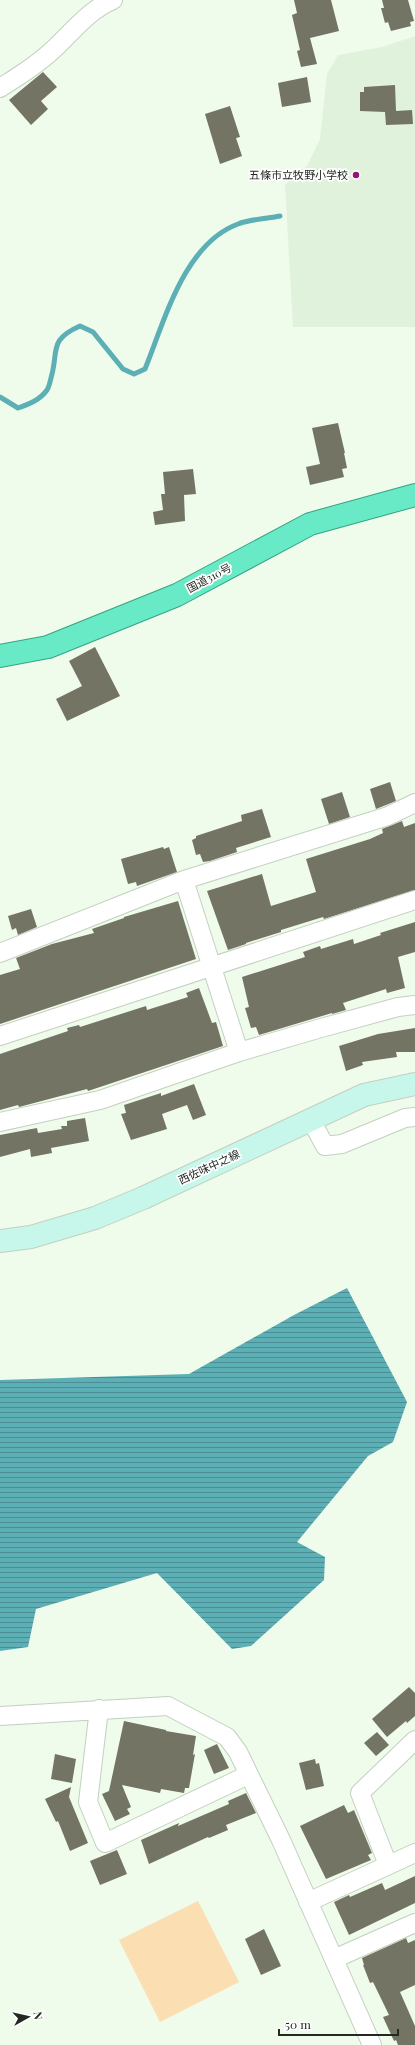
<svg xmlns="http://www.w3.org/2000/svg" width="415" height="2045" font-family="'Playfair Display','Noto Sans JP',serif">
<style>
.built{fill:#e1f2dc}
.pitch{fill:#fcdeb3}
.water{fill:url(#water-rules)}
.lines{fill:none;stroke-linecap:round;stroke-linejoin:round}
.stream{stroke:#5cafb5;stroke-width:5}
.building{fill:#737463}
.minor-casing{stroke:#c3d0c0;stroke-width:20}
.secondary-casing{stroke:#c3d0c0;stroke-width:24}
.trunk-casing{stroke:#37a284;stroke-width:24}
.minor{stroke:#fff;stroke-width:18}
.secondary{stroke:#c6f7ea;stroke-width:22}
.trunk{stroke:#68eac7;stroke-width:22}
.poi-dot{fill:#921671;stroke:#fff;stroke-width:1.5}
.labels{text-anchor:middle;stroke-width:3.5;stroke-linejoin:round;paint-order:stroke}
.poi-label{font-size:11px;fill:#232822;stroke:#fff;text-anchor:end}
.street-label{font-size:11px;fill:#232822;stroke:#fff}
</style>
<defs>
<pattern id="water-rules" width="6" height="5" patternUnits="userSpaceOnUse"><rect width="6" height="5" fill="#5cafb5"/><path d="M0 2.5h6" fill="none" stroke="#4c8e93"/></pattern>
</defs>
<rect width="100%" height="100%" fill="#effbeb"/>
<!-- built -->
<path class="built" d="M415,36V327H293L285,185L307,166L320,139L327,74L338,55L382,47Z"/>
<!-- pitch -->
<path class="pitch" d="M198,1901L239,1982L160,2022L119,1940Z"/>
<!-- water -->
<path class="water" d="M347,1288L407,1402L393,1442L368,1456L297,1542L325,1557L324,1580L251,1646L232,1649L157,1573L36,1609L28,1647L0,1651V1380L189,1374L294,1315Z"/>
<g class="lines">
<!-- stream -->
<path class="stream" d="M0,397L18,408C29,404 40,400 47,390C49,387 50,382 51,378C59,351 48,340 80,326L93,332L123,369L134,374L145,369C165,320 184,244 238,224C250,219 266,219 280,216"/>
</g>
<!-- building -->
<path class="building" d="M294,0H331L339,31L310,38L317,64L301,67L297,51L300,50L292,15L297,13Z
M382,0H408L414,21L410,22L411,26L391,31L388,22L385,23L381,8H384Z
M43,72L57,87L41,101L48,109L31,125L9,100Z
M307,77L311,102L282,107L278,83Z
M395,85L396,111L412,110L413,124L386,125L385,112L360,111V92H364V87Z
M230,106L240,137L236,138L242,156L220,164L205,114Z
M338,423L345,453H344L347,468L342,469L344,477L310,485L306,467L320,464L312,428Z
M193,469L196,494L184,495L185,521L155,525L153,512L163,510L161,494H165L163,472Z
M95,647L120,696L67,721L56,699L82,686L69,661Z
M390,782L396,801L376,809L370,789Z
M342,792L350,817L329,824L321,799Z
M262,809L271,837L236,848L237,852L210,861L203,862L200,854L196,855L192,840L196,838V836L242,821L241,815Z
M402,821L404,827L415,823V890L324,919L323,917L281,930V932L246,943V944L228,950L207,891L262,874L271,906L316,892L306,859L370,839L383,833L382,829Z
M163,847L164,849L169,847L177,872L137,886L136,882L128,884L121,859Z
M178,901L196,959L0,1024V975L20,969L16,958L52,944L94,933L92,929L124,918V917Z
M31,909L37,927L18,935L16,928L12,930L8,916Z
M415,922V952L398,957L405,988L387,993L386,989L343,1003L346,1010L332,1014V1013L259,1035L256,1027L251,1028L245,1008L249,1007L242,977L305,957L303,952L320,946L321,949L353,939L354,944L381,935L380,933Z
M199,988L212,1023L216,1022L223,1046L88,1091L87,1089L19,1107L18,1105L0,1110V1054L68,1031L67,1028L79,1025L80,1027L146,1006L147,1010L188,997L186,993Z
M415,1028V1052H396L397,1057L362,1062L363,1065L346,1071L339,1046L378,1034Z
M194,1084L206,1115L193,1120L187,1105L162,1114L167,1129L131,1140L121,1114L126,1113L124,1105L161,1093V1096Z
M85,1118L89,1141L51,1148L52,1153L31,1157L30,1149L0,1157V1135L37,1128L38,1133L62,1129L61,1126H67V1121Z
M409,1687L415,1693V1716L407,1723L406,1721L387,1737L372,1719Z
M124,1721L166,1730V1731L196,1736L193,1755L195,1754L189,1788H185L184,1793L161,1789L160,1793L122,1785L131,1807L127,1809L130,1814L115,1821L102,1794L109,1791Z
M377,1732L389,1745L376,1756L364,1743Z
M217,1744L229,1768L214,1774L204,1750Z
M55,1754L76,1759L72,1783L51,1779Z
M315,1759L316,1764L319,1763L324,1786L306,1790L299,1763Z
M71,1787L69,1797L88,1843L70,1851L58,1821L56,1822L45,1799Z
M246,1793L256,1813L226,1825L228,1830L209,1838L208,1837L149,1864L141,1840L179,1823L178,1826L229,1804L228,1801Z
M344,1805L348,1813L354,1810L372,1853L368,1855L371,1860L326,1879L300,1826Z
M117,1850L127,1874L100,1885L90,1861Z
M415,1876V1903L349,1935L334,1902L349,1895L350,1897L382,1883L385,1890Z
M264,1929L281,1966L261,1975L245,1939Z
M406,1938L408,1943L415,1940V1985L400,1992L415,2026V2045H398L396,2040L394,2041L383,2017L389,2015L373,1982L370,1983L363,1965H364L362,1958Z"/>
<g class="lines">
<!-- minor casing -->
<g class="minor-casing">
<path id="minor" d="M0,88C19,76 38,64 55,48C73,31 89,10 113,0
M184,880L239,1052
M0,953L184,880L388,816L415,803
M0,1036L415,900
M311,1120L325,1146L342,1144L405,1118L415,1117
M0,1122L100,1100L239,1052L321,1028L398,1007L415,1005
M99,1709L88,1802L105,1843L248,1775
M0,1716L168,1706L227,1737L238,1752L281,1840L372,2045
M388,1865L360,1793L415,1740
M308,1902L415,1853
M334,1959L415,1923"/>
</g>
<!-- secondary casing -->
<g class="secondary-casing">
<path id="secondary" d="M0,1241L31,1237L95,1218L143,1198L364,1095L415,1084"/>
</g>
<!-- trunk casing -->
<g class="trunk-casing">
<path id="trunk" d="M0,656L48,647L177,595L310,524L415,495"/>
</g>
<!-- minor -->
<use href="#minor" class="minor"/>
<!-- secondary -->
<use href="#secondary" class="secondary"/>
<!-- trunk -->
<use href="#trunk" class="trunk"/>
</g>
<!-- markers -->
<circle class="poi-dot" cx="356" cy="175" r="4"/>
<g class="labels">
<!-- poi labels -->
<g class="poi-label">
<text x="348" y="179">五條市立牧野小学校</text>
</g>
<!-- street labels -->
<g class="street-label">
<text transform="translate(209 578) rotate(-28)" y="4">国道310号</text>
<text transform="translate(209 1167) rotate(-25)" y="4">西佐味中之線</text>
</g>
</g>
<!-- north arrow -->
<g transform="translate(28 2017) rotate(82)" stroke="#ffffff" stroke-width="3" paint-order="stroke">
<path d="M0-3L7 15L0 10L-7 15Z" fill="#232822"/>
<text y="-6" font-size="11" font-weight="bold" text-anchor="middle" fill="#232822">N</text>
</g>
<!-- scale -->
<path d="M279 2029v6h119v-6" fill="none" stroke="#232822" stroke-width="2"/>
<text x="285" y="2029" font-size="12" fill="#232822" stroke="#ffffff" stroke-width="3" paint-order="stroke">50 m</text>
</svg>
